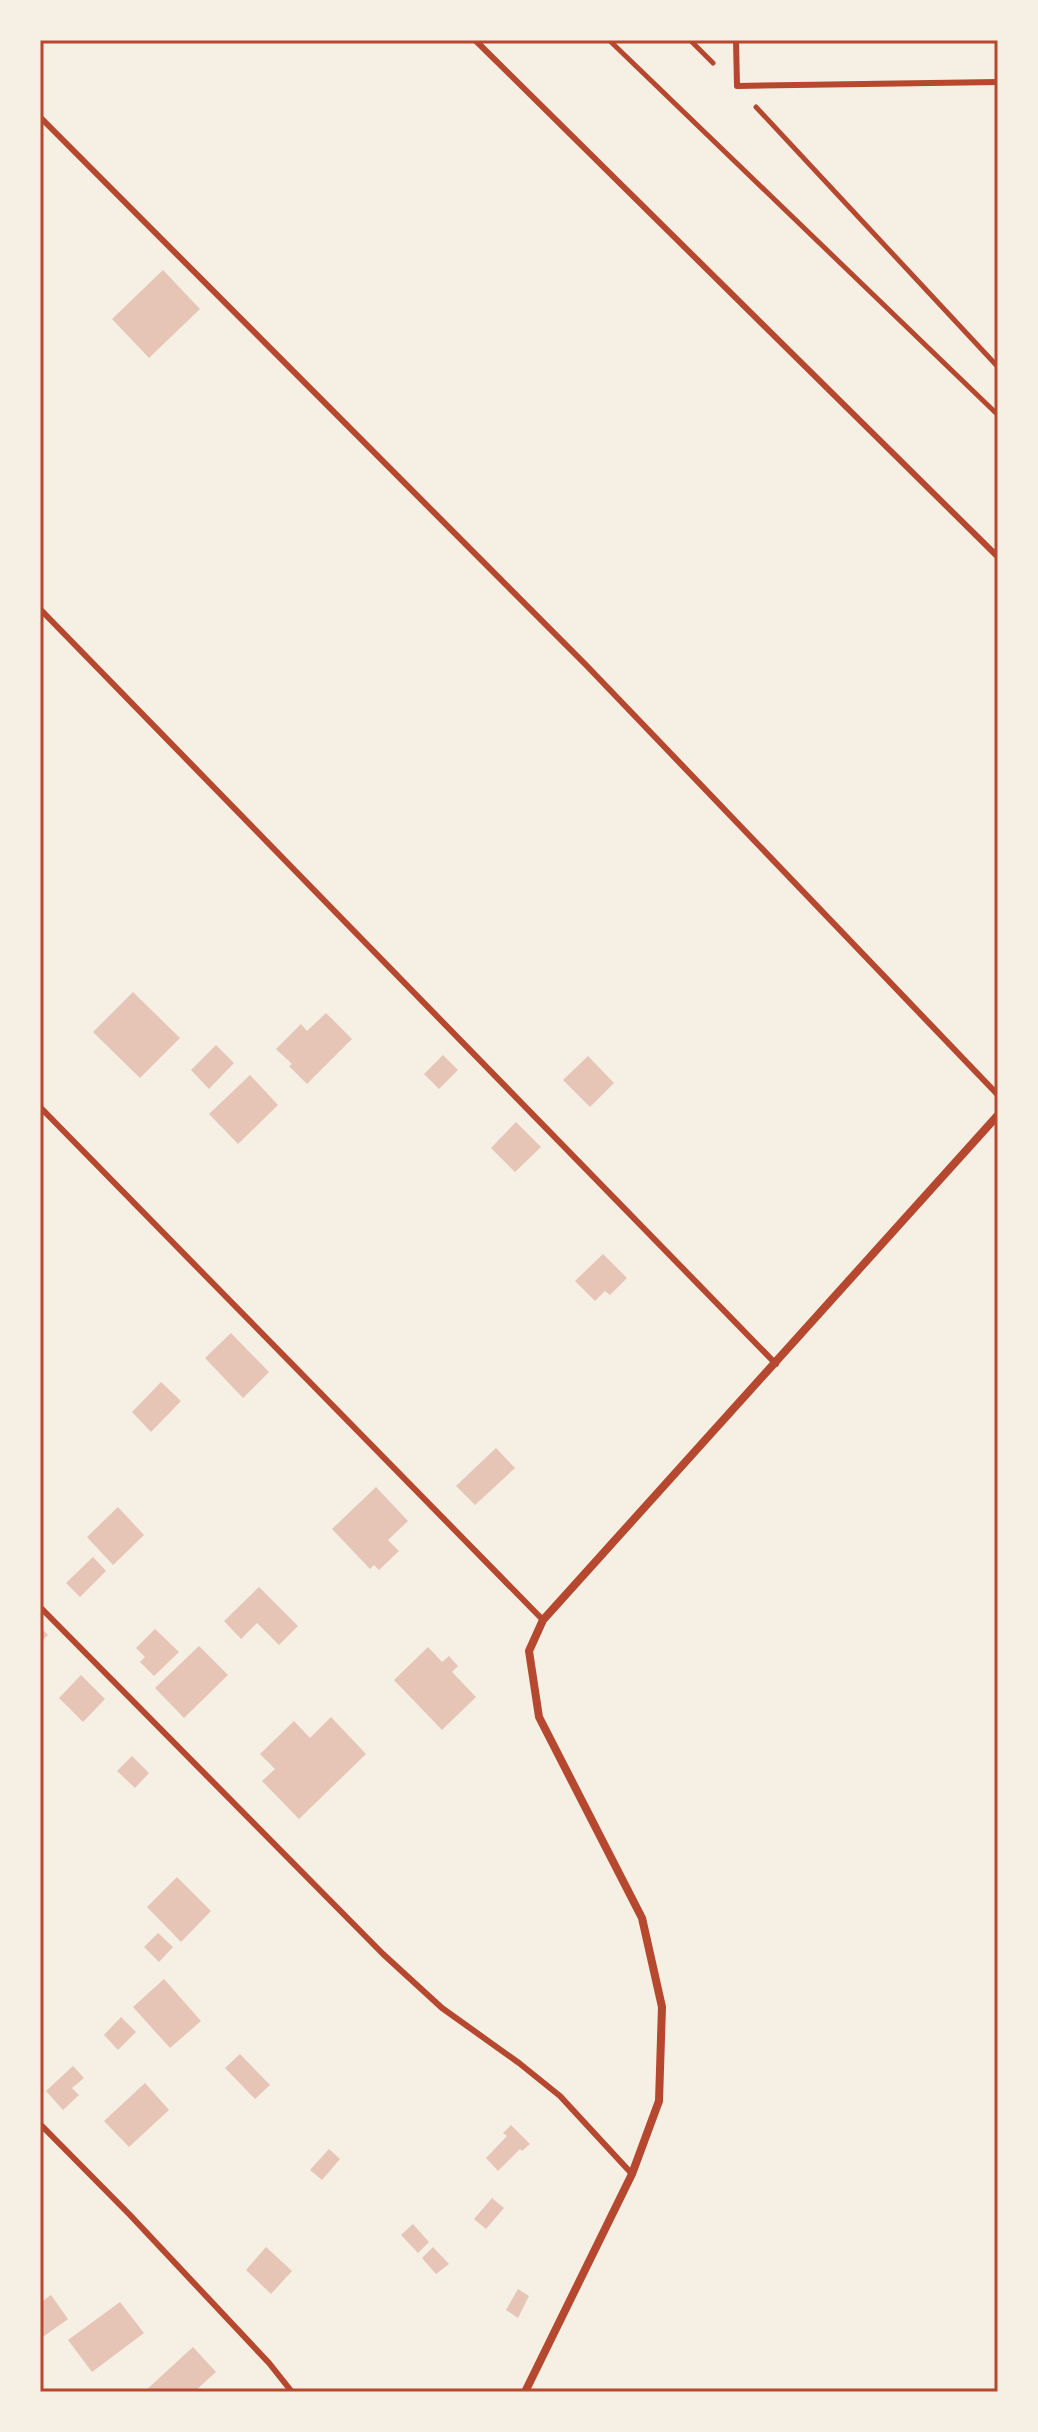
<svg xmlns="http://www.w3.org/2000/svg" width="1038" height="2432" font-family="Arial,sans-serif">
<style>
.building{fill:#e6c5b7}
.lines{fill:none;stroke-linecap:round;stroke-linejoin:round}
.path{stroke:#b5482f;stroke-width:5}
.service{stroke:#b5482f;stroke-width:6}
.minor{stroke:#b5482f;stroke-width:8}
.neatline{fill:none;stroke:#b5482f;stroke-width:3}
</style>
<rect width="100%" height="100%" fill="#f6efe4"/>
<!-- building -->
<path class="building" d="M163,270L200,309L149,358L112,319Z
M133,992L180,1038L140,1078L93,1032Z
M326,1013L352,1039L307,1084L289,1066L292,1064L276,1049L301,1024L307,1031Z
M216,1045L234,1063L209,1089L191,1070Z
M443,1055L458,1070L439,1089L424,1074Z
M588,1056L614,1083L590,1107L563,1080Z
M250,1075L278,1105L238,1144L209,1114Z
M516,1122L541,1147L515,1172L491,1148Z
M603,1254L627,1278L610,1295L605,1291L595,1301L575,1281Z
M231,1333L269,1372L243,1398L205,1358Z
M161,1382L181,1401L151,1432L132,1412Z
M496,1448L515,1468L475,1505L456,1486Z
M376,1487L408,1521L388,1540L399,1551L379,1570L374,1565L370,1569L332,1529Z
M118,1507L144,1535L113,1565L87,1537Z
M93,1557L106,1571L80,1597L66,1583Z
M259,1587L298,1626L279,1645L257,1623L241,1639L224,1621Z
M40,1627L48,1635L40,1643Z
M155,1629L179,1652L154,1676L140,1662L145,1657L136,1648Z
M199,1646L228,1675L184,1718L155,1688Z
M428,1647L442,1662L449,1656L458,1666L452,1672L476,1697L442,1730L394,1680Z
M81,1675L105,1699L83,1722L59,1698Z
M331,1717L366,1754L299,1819L262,1781L275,1769L260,1754L294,1721L310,1738Z
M132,1756L149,1773L135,1788L117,1771Z
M177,1877L211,1911L181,1942L147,1907Z
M158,1933L173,1947L159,1962L144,1947Z
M164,1979L201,2021L170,2048L133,2007Z
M121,2017L136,2032L118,2050L104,2035Z
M240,2054L270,2085L255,2099L225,2068Z
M73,2066L84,2078L72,2088L79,2095L63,2110L46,2091Z
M145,2083L169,2110L129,2147L104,2121Z
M511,2125L530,2144L522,2151L520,2149L498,2171L486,2158L507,2136L503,2133Z
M329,2149L340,2159L322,2180L310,2170Z
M492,2198L504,2208L486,2229L474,2219Z
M413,2224L429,2242L418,2253L401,2235Z
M266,2247L292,2271L271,2294L246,2270Z
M433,2247L449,2264L436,2274L422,2258Z
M518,2289L529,2296L518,2318L506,2310Z
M51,2295L68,2319L40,2339V2303Z
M120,2302L144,2333L92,2372L68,2340Z
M193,2347L216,2372L194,2392H144Z"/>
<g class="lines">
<!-- path -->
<path class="path" d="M609,40L998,415
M690,40L713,63
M756,107L998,367"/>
<!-- service -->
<path class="service" d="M475,40L998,557
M736,40L737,86L998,82
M40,117L586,665L998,1095
M40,609L776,1364
M40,1107L543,1620
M40,1607L383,1954L442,2008L519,2063L560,2096L632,2174
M40,2124L130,2215L269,2363L292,2392"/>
<!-- minor -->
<path class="minor" d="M525,2392L632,2174L659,2101L662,2007L642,1918L539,1717L529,1651L543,1620L998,1115"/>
</g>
<!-- border -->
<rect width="1038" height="2432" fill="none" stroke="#f6efe4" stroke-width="84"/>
<rect x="42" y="42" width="954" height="2348" class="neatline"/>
</svg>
